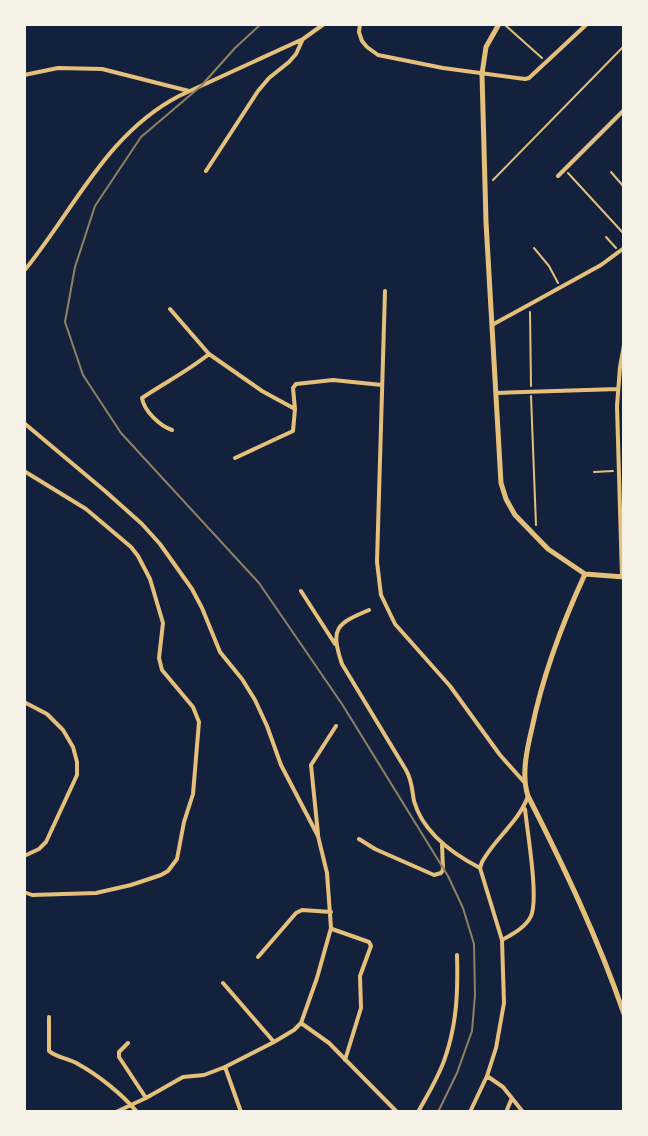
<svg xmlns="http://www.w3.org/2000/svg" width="648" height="1136" font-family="Signika,sans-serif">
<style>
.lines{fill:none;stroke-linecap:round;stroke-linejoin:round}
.path{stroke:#e5c07b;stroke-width:2}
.minor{stroke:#e5c07b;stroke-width:4}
.tertiary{stroke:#e5c07b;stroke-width:5}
.rail{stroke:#918062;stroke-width:2}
</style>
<rect width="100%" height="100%" fill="#14213d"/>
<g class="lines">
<!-- path -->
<path class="path" d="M505,25L542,58
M624,162V163
M611,172L624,187
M568,173L624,234
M493,180L624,46
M606,237L616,248
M534,248L549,266L558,283
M530,312L531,386
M531,396L536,525
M594,472L613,471"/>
<!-- minor -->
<path class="minor" d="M360,24L359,32L362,41L367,47L378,55L443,68L525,79L529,78L587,24
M24,75L58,68L102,69L189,91
M206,171L258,91L269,78L289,62L296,54L302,41
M558,176L624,110
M24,271C74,210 106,134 179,96L303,39L324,24
M385,291L377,562L381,595L395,624L450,686L500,755L525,783
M170,309L209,354L262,391L295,409
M492,325L601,265L624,248
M496,393L618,389
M24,423L105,491L142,524L160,544L192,589L202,608L220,652L242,679L255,700L267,726L281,765L318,836L327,873L331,928L317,978L301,1023L294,1030L274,1042L225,1067L204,1075L183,1077L146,1098L116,1112
M172,430C160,426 144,411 142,398C164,383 188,371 209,354
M235,458L293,431L295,409L293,388L296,384L333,380L382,385
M24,471L86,509L131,547L138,556L150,579L163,623L159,658L162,670L193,707L199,722L193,794L184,822L177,859L168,871L161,875L131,885L96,893L32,895L24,892
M622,577L617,406L620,367L624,345
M301,591L335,644
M369,610C336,624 330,628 342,664L406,770C412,780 412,790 414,801C423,833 453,854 480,868
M24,702L47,714L63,730L73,747L77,762V775L46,842L39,849L24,856
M318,834L311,765L336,726
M359,839L375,849L434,875L441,873L443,870L442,844
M332,929L369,942L371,946L360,976L361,1008L345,1060
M502,940C513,934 526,927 531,916C539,898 527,830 525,809
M258,957L296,913L302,910L331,912
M223,983L274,1042
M49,1017V1051C57,1058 68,1058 78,1064C98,1075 122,1094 137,1112
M301,1023L329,1043L397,1112
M128,1043L119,1052V1057L146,1098
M225,1067L241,1112
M487,1076L503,1087L523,1112
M418,1112C428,1094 440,1075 446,1055C457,1022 458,990 457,955
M470,1112L487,1076L496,1048L504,1003L502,940L480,868L482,862C495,838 519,822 528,796
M506,1112L512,1098"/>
<!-- tertiary -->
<path class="tertiary" d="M499,24L486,47L482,74L486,222L501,483L506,499L515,515L548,549L585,574L624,577
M585,574C562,624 543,674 532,728C527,749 521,775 528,796C564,867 598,938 624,1014"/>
<!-- rail -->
<path class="rail" d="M261,24L235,48L201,86L141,137L95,206L75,267L65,322L83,375L121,433L259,583L342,704L448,876L463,908L474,944L475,995L472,1031L457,1073L438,1112"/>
</g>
<!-- border -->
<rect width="648" height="1136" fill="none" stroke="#f6f1e7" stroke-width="52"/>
</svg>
